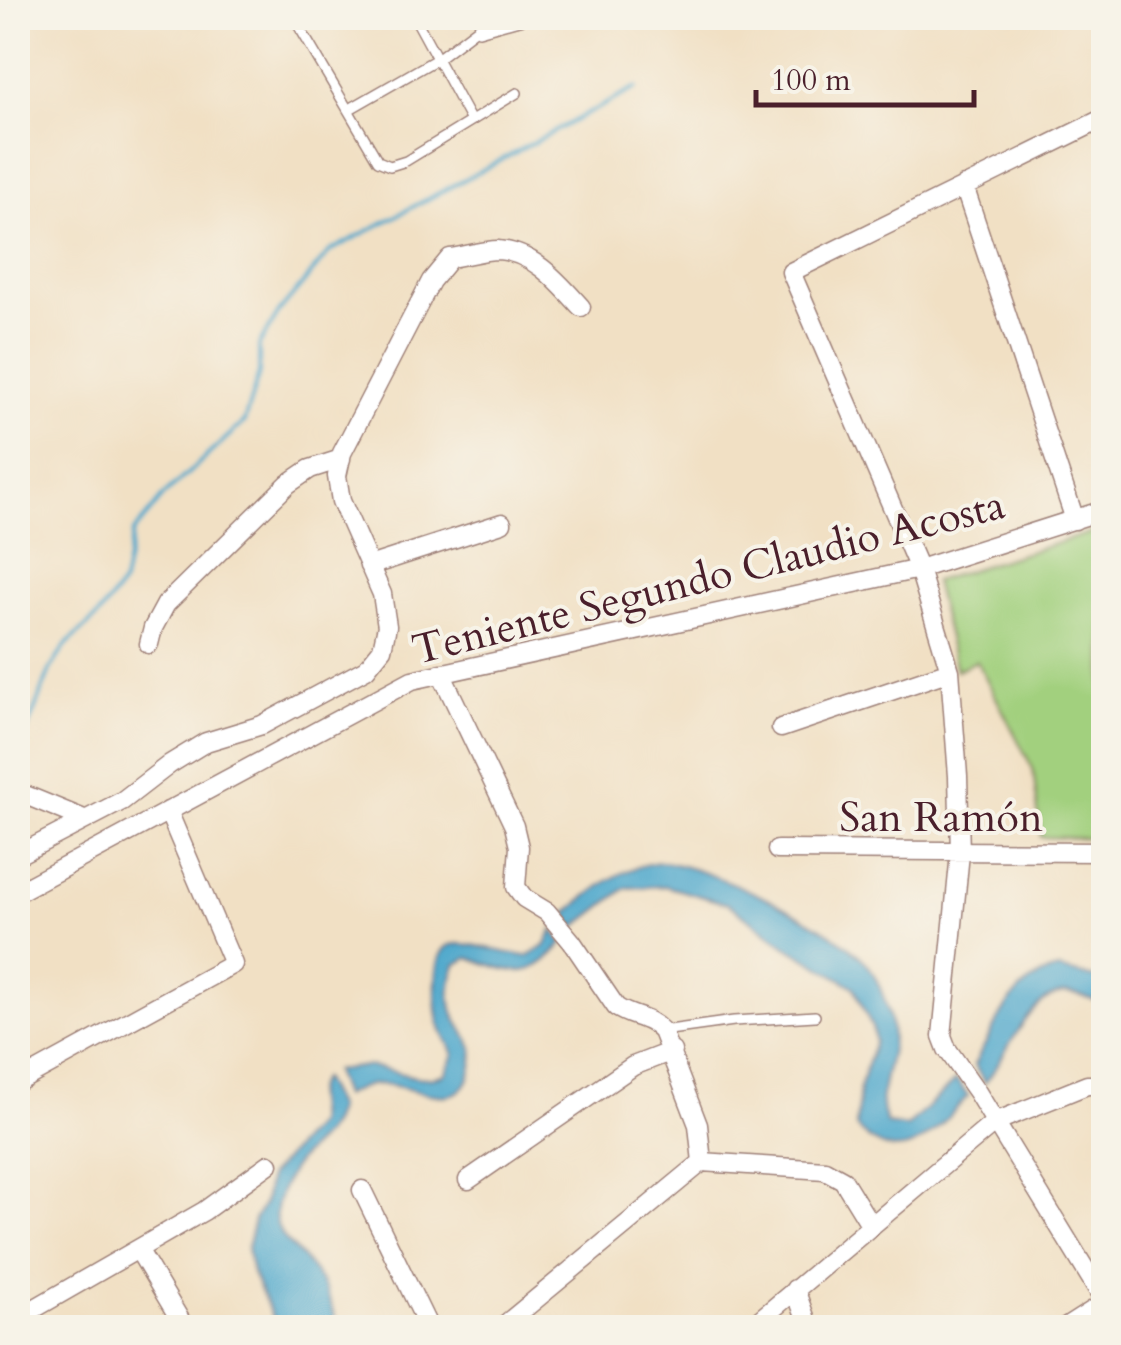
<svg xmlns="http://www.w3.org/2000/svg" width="1121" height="1345" font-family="Cardo,serif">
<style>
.green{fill:#a2d07e;stroke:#767854;stroke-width:2.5}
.water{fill:#4fa8cc;stroke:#4c647c;stroke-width:2.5}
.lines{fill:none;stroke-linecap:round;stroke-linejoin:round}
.stream{stroke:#4fa8cc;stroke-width:4}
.lane-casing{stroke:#9e8078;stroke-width:12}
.street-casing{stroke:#9e8078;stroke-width:21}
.lane{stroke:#fff;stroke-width:9}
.street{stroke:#fff;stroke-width:18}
.labels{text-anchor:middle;stroke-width:8;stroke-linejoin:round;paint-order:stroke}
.street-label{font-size:42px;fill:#4a1f2b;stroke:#f7f3e8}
</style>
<rect width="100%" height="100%" fill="#f7f3e8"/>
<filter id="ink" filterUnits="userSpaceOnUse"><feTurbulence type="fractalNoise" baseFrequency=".01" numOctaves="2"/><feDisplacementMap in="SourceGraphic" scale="20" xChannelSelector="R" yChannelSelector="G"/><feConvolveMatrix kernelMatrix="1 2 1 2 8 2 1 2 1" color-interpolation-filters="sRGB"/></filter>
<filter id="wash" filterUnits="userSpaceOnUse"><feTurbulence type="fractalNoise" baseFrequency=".0048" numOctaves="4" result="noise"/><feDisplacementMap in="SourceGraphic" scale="40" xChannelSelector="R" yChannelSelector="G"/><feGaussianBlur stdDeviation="2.25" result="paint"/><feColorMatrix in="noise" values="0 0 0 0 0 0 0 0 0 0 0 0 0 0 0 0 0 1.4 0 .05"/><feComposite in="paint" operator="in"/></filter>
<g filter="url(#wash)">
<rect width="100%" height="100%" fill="#f1e0c4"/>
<!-- green -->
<path class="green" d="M1103,529V839L1041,837L1033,769L977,661L956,670L934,581Z"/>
<!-- water -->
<path class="water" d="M659,862C702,863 846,930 870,968C879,982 889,1009 891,1026C897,1060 871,1091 887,1124L907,1127L956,1080L968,1096C934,1132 902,1176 856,1127L860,1086L875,1041L873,1030L854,987L786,946L728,904L665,886L626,888L574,928L567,913C595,888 621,867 659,862Z
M553,930L563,943C528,985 514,971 468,958L455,965C451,982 447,1002 456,1019C470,1044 479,1044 470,1075C458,1115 408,1084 380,1084C366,1084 355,1090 343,1096L334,1071C346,1069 362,1065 374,1067C399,1071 420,1084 445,1074L454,1055C450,1045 443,1036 440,1026C435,1010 431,952 450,945C466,940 509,955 528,956L545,946Z
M1058,969L1103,980V1003C1092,1000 1075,992 1064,993C1027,997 1006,1058 985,1083L974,1065C998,1022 1009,983 1058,969Z
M322,1078L337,1108C334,1115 332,1124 327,1130C317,1145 300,1154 291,1171C255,1235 290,1235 319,1279C328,1291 332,1308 337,1323L336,1327H277L252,1273L247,1248L254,1220L264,1203L269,1176L316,1124C319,1106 308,1095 322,1078Z"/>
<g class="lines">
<!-- stream -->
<path class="stream" d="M24,737L51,668L67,644L99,615L123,583L133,533L164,495L244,422L259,373V345L279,312L330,251L636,88"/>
</g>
</g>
<g filter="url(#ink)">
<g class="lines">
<!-- lane casing -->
<g class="lane-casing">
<path id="lane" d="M294,18L378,161L390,166L406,161L517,93
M415,18L471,121
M479,31L526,18
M348,110L437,59L491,18
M662,1031L734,1021L815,1016"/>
</g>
<!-- street casing -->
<g class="street-casing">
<path id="street" d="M1104,118L791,272L919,569L950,671L958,776L960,853L942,1036L947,1049L977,1092L1104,1300
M964,186L1075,520
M369,566L502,523
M149,644L153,628L166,604L288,484L310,469L341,459
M441,673L514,826L519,847L516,887L524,898L547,912L572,942L616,1007C632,1018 648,1016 662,1031L698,1125L702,1162
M781,728L950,671
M18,792L84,819
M777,850L1104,852
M18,855L122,801L170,764L206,742L262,725L366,669L382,649L387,626L382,594L341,501L337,476L342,453L431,281L450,258C465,256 483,250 498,250C534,252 559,283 581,307
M18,892L412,680L919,569L1104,510
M18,1082L233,964L168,811
M468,1180L633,1066L672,1051
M362,1190L429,1328
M138,1249L185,1328
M795,1289L809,1328
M18,1318L204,1211L269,1164
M501,1328L702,1162L825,1170L843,1180L870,1224
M750,1328L995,1122L1087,1085H1104
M1065,1328L1104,1303"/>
</g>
<!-- lane -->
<use href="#lane" class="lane"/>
<!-- street -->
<use href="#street" class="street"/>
</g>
</g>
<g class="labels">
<!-- street labels -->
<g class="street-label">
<text transform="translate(708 576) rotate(-14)" y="15">Teniente Segundo Claudio Acosta</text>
<text x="941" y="831">San Ramón</text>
</g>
</g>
<!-- margin -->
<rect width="1121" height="1345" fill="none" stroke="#f7f3e8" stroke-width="60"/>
<!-- scale -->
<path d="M756 90v15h218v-15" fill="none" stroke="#4a1f2b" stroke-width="5"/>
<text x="771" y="90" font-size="30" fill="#4a1f2b" stroke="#f7f3e8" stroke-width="8" paint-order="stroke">100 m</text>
</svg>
